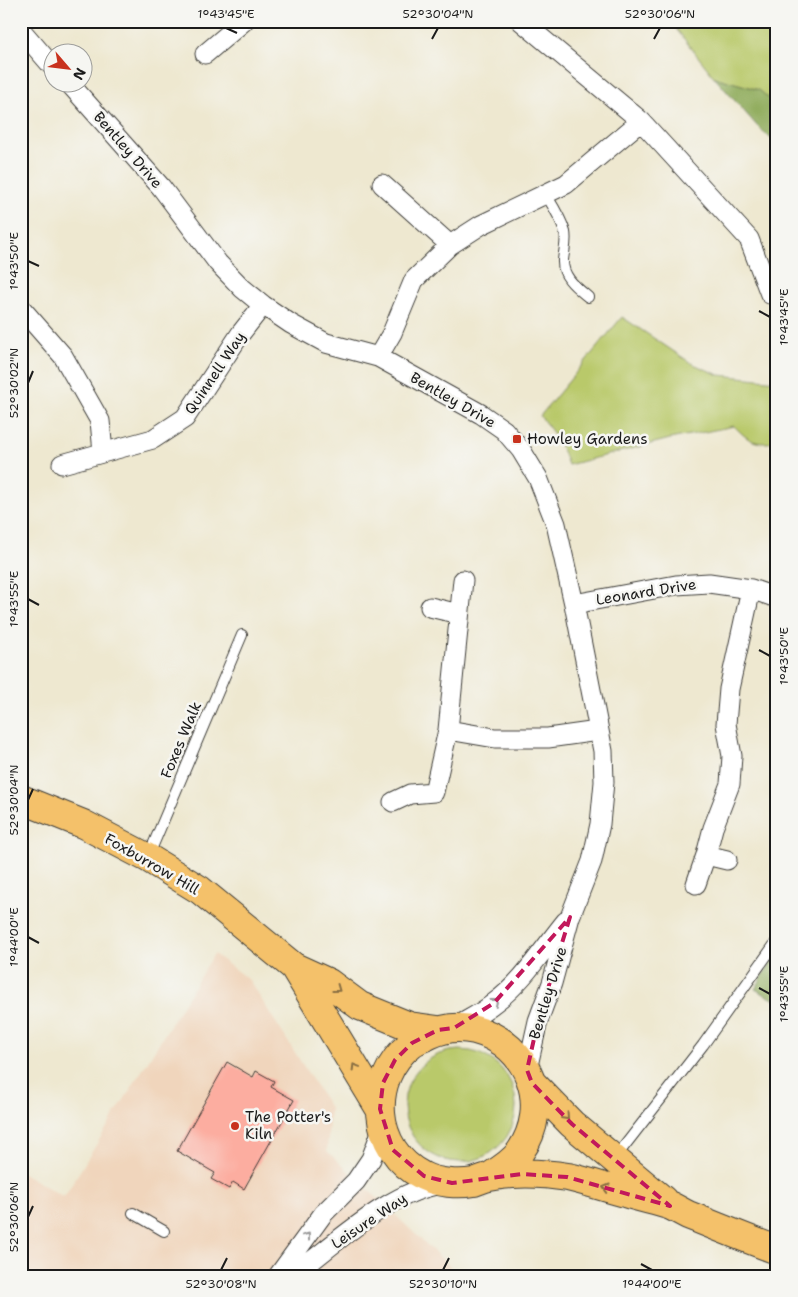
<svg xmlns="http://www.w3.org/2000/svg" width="798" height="1297" font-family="'Shantell Sans',sans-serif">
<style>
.built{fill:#f0d5bc}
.green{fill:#b9c96b;stroke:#6a7244}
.forest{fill:#92ad5f;stroke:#57643e}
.building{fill:#fcada0}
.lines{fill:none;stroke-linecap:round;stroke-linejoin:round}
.lane-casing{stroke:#3c3b37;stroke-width:12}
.street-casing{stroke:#3c3b37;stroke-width:21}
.highway-casing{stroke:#3c3b37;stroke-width:30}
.lane{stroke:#fff;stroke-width:10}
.street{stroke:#fff;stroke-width:19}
.highway{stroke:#f4c16a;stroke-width:28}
.oneway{stroke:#886e43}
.oneway2{stroke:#999}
.marked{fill:none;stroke:#c2185b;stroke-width:4;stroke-dasharray:10 6;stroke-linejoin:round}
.ticks{fill:none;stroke:#1c1c1c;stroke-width:2}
.poi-dot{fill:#c8321e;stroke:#f6f6f2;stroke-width:2}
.labels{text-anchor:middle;stroke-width:5;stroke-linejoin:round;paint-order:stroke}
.street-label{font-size:15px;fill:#1c1c1c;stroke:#f6f6f2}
.poi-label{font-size:15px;fill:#1c1c1c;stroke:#f6f6f2;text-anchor:start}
.neatline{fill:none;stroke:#1c1c1c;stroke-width:2}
.ticks-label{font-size:12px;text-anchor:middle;fill:#1c1c1c}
</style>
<rect width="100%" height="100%" fill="#f6f6f2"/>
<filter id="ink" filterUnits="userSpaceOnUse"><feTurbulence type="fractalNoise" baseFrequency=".02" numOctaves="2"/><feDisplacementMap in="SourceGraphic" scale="10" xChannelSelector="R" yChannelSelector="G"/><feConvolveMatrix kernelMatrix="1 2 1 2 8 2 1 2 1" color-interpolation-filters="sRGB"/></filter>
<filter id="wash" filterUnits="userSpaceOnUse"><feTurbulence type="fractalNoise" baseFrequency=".0096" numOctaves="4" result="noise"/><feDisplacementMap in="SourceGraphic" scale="20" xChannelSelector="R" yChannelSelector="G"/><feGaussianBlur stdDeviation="1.12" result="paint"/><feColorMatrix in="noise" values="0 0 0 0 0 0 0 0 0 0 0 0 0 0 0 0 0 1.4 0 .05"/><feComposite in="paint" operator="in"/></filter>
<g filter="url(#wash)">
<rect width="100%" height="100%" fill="#eee8d0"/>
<!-- built -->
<path class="built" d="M214,954L249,980L330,1108L327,1151L460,1276H21V1172L64,1197Z"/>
<!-- green -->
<path class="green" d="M670,21H777V106L759,90L714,77Z
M622,317L691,363L719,375L777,381V442C754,445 749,441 734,426L670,439L568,465L558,439L540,416Z
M404 1106a56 56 0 1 1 112 0a56 56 0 1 1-112 0Z"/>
<!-- forest -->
<path class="forest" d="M714,77L759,90L777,105V144L758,127Z
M777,952V1001L755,989Z"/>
<g id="blocks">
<!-- building -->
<path class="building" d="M227,1062L253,1077L256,1071L274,1081L271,1087L294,1100L244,1189L233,1182L229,1189L211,1179L215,1173L177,1151Z"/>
</g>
</g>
<g filter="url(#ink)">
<use href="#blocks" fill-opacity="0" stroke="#3c3b37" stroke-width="1"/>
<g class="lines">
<!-- lane casing -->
<g class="lane-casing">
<path id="lane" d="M545,193C553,206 561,218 565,232C567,242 564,250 563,260C562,277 576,287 588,297
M148,857L242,635
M615,1158L703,1045L777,941
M133,1213L164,1231"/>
</g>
<!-- street casing -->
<g class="street-casing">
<path id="street" d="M521,21L641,121L749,239L770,294
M21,30L52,66
M205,54L244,21
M68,82L161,187L218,263L242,288L263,305L291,324L326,343L378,357L481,414L504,430L521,450L538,478L556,524L574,604L603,751L604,782L600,824L592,861L570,917L552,983L538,1021L527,1070
M382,184L450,245
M21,308L63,356L100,421L103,452
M378,357L392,333L414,280L450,245L481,225L566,184L641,121
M62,464L153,439L185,418L241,333L263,305
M574,604L676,585L709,583L751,589L777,598
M430,607L459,614
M448,730L495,738H548L598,731
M393,802L410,794L434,792L448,730L463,580
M706,855L727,860
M696,884L706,855L713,828L730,784L732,756L726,724L729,689L751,589
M454,1028C467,1020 482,1013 494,1003C523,982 543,949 566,921
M278,1276L323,1214L356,1181L371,1159L383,1127
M292,1276C333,1246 393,1188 444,1184"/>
</g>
<!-- highway casing -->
<g class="highway-casing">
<path id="highway" d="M21,799L83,824L148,858L200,890L294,967L329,983L360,1006L409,1026L438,1030
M294,967L380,1109
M532,1083L572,1124L663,1200
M489,1177C500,1170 512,1163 520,1152C552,1106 530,1044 475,1030C459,1026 443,1028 429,1035C423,1038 416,1040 411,1044C367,1079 371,1150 423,1176C438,1183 458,1185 474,1182C479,1180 484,1178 489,1177C513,1172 543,1173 568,1177C587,1181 606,1188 625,1193C640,1198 656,1201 671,1206C677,1209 682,1212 688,1215C718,1227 747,1239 777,1250"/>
</g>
<!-- lane -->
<use href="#lane" class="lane"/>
<!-- street -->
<use href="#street" class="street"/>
<!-- highway -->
<use href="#highway" class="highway"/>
</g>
<!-- one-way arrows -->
<defs><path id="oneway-chevron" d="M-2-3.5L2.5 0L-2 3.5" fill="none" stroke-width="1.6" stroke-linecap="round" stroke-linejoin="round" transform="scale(1.25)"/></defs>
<g class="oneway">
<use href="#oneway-chevron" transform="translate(337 989) rotate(36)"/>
<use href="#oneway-chevron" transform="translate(355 1067) rotate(-121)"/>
<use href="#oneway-chevron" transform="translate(566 1117) rotate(48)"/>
<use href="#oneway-chevron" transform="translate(606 1188) rotate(-164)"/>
</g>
<g class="oneway2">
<use href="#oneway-chevron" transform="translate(495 1002) rotate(-38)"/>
<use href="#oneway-chevron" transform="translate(307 1236) rotate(-54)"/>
</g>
</g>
<!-- marked area -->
<path class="marked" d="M570,917L538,1021L527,1070L532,1083L572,1124L670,1206L567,1177L522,1174L452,1183L424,1176L393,1150L380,1109L383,1083L395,1060L412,1043L438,1030L454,1028L494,1003Z"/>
<!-- ticks -->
<path class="ticks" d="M226,28L237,33M432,39L438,28M654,39L660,28M28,261L39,266M759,311L770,317M28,383L33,371M28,599L39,605M759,650L770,656M28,800L33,789M28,937L39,943M759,988L770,994M28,1217L33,1206M641,1264L652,1270M221,1270L227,1258M443,1270L449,1258"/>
<!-- markers -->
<g class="poi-dot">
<rect x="512" y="434" width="10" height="10" rx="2.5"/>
<circle cx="235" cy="1126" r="5"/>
</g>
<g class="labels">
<!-- street labels -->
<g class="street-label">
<text transform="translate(128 150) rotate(49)" y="5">Bentley Drive</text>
<text transform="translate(215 373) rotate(-56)" y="5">Quinnell Way</text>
<text transform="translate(453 400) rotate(30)" y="5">Bentley Drive</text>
<text transform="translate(646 592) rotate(-9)" y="5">Leonard Drive</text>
<text transform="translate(181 740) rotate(-67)" y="5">Foxes Walk</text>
<text transform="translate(152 864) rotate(30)" y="5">Foxburrow Hill</text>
<text transform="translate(548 993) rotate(-73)" y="5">Bentley Drive</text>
<text transform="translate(369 1221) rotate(-34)" y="5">Leisure Way</text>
</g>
<!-- poi labels -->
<g class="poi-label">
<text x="527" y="444">Howley Gardens</text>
<text x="245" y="1122">The Potter's<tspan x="245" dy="17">Kiln</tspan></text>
</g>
</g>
<!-- margin -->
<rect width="798" height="1297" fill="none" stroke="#f6f6f2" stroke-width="55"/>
<!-- north arrow -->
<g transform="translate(68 68) rotate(118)"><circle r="24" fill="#f6f6f2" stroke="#9f9f9c"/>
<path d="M0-4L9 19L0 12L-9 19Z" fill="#c8321e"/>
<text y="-8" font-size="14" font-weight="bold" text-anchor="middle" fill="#1c1c1c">N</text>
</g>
<rect x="28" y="28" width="742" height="1242" class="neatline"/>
<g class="ticks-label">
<text x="226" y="18">1°43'45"E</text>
<text x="438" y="18">52°30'04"N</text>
<text x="660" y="18">52°30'06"N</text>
<text transform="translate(14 261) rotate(-90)" y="4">1°43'50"E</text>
<text transform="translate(784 317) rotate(-90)" y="4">1°43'45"E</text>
<text transform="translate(14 383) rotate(-90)" y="4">52°30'02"N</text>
<text transform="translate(14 599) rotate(-90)" y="4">1°43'55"E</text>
<text transform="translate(784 656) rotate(-90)" y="4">1°43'50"E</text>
<text transform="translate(14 800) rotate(-90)" y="4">52°30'04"N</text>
<text transform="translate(14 937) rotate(-90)" y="4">1°44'00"E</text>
<text transform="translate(784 994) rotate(-90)" y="4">1°43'55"E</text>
<text transform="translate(14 1217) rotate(-90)" y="4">52°30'06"N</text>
<text x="221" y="1288">52°30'08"N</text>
<text x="443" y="1288">52°30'10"N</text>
<text x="652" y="1288">1°44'00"E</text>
</g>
</svg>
